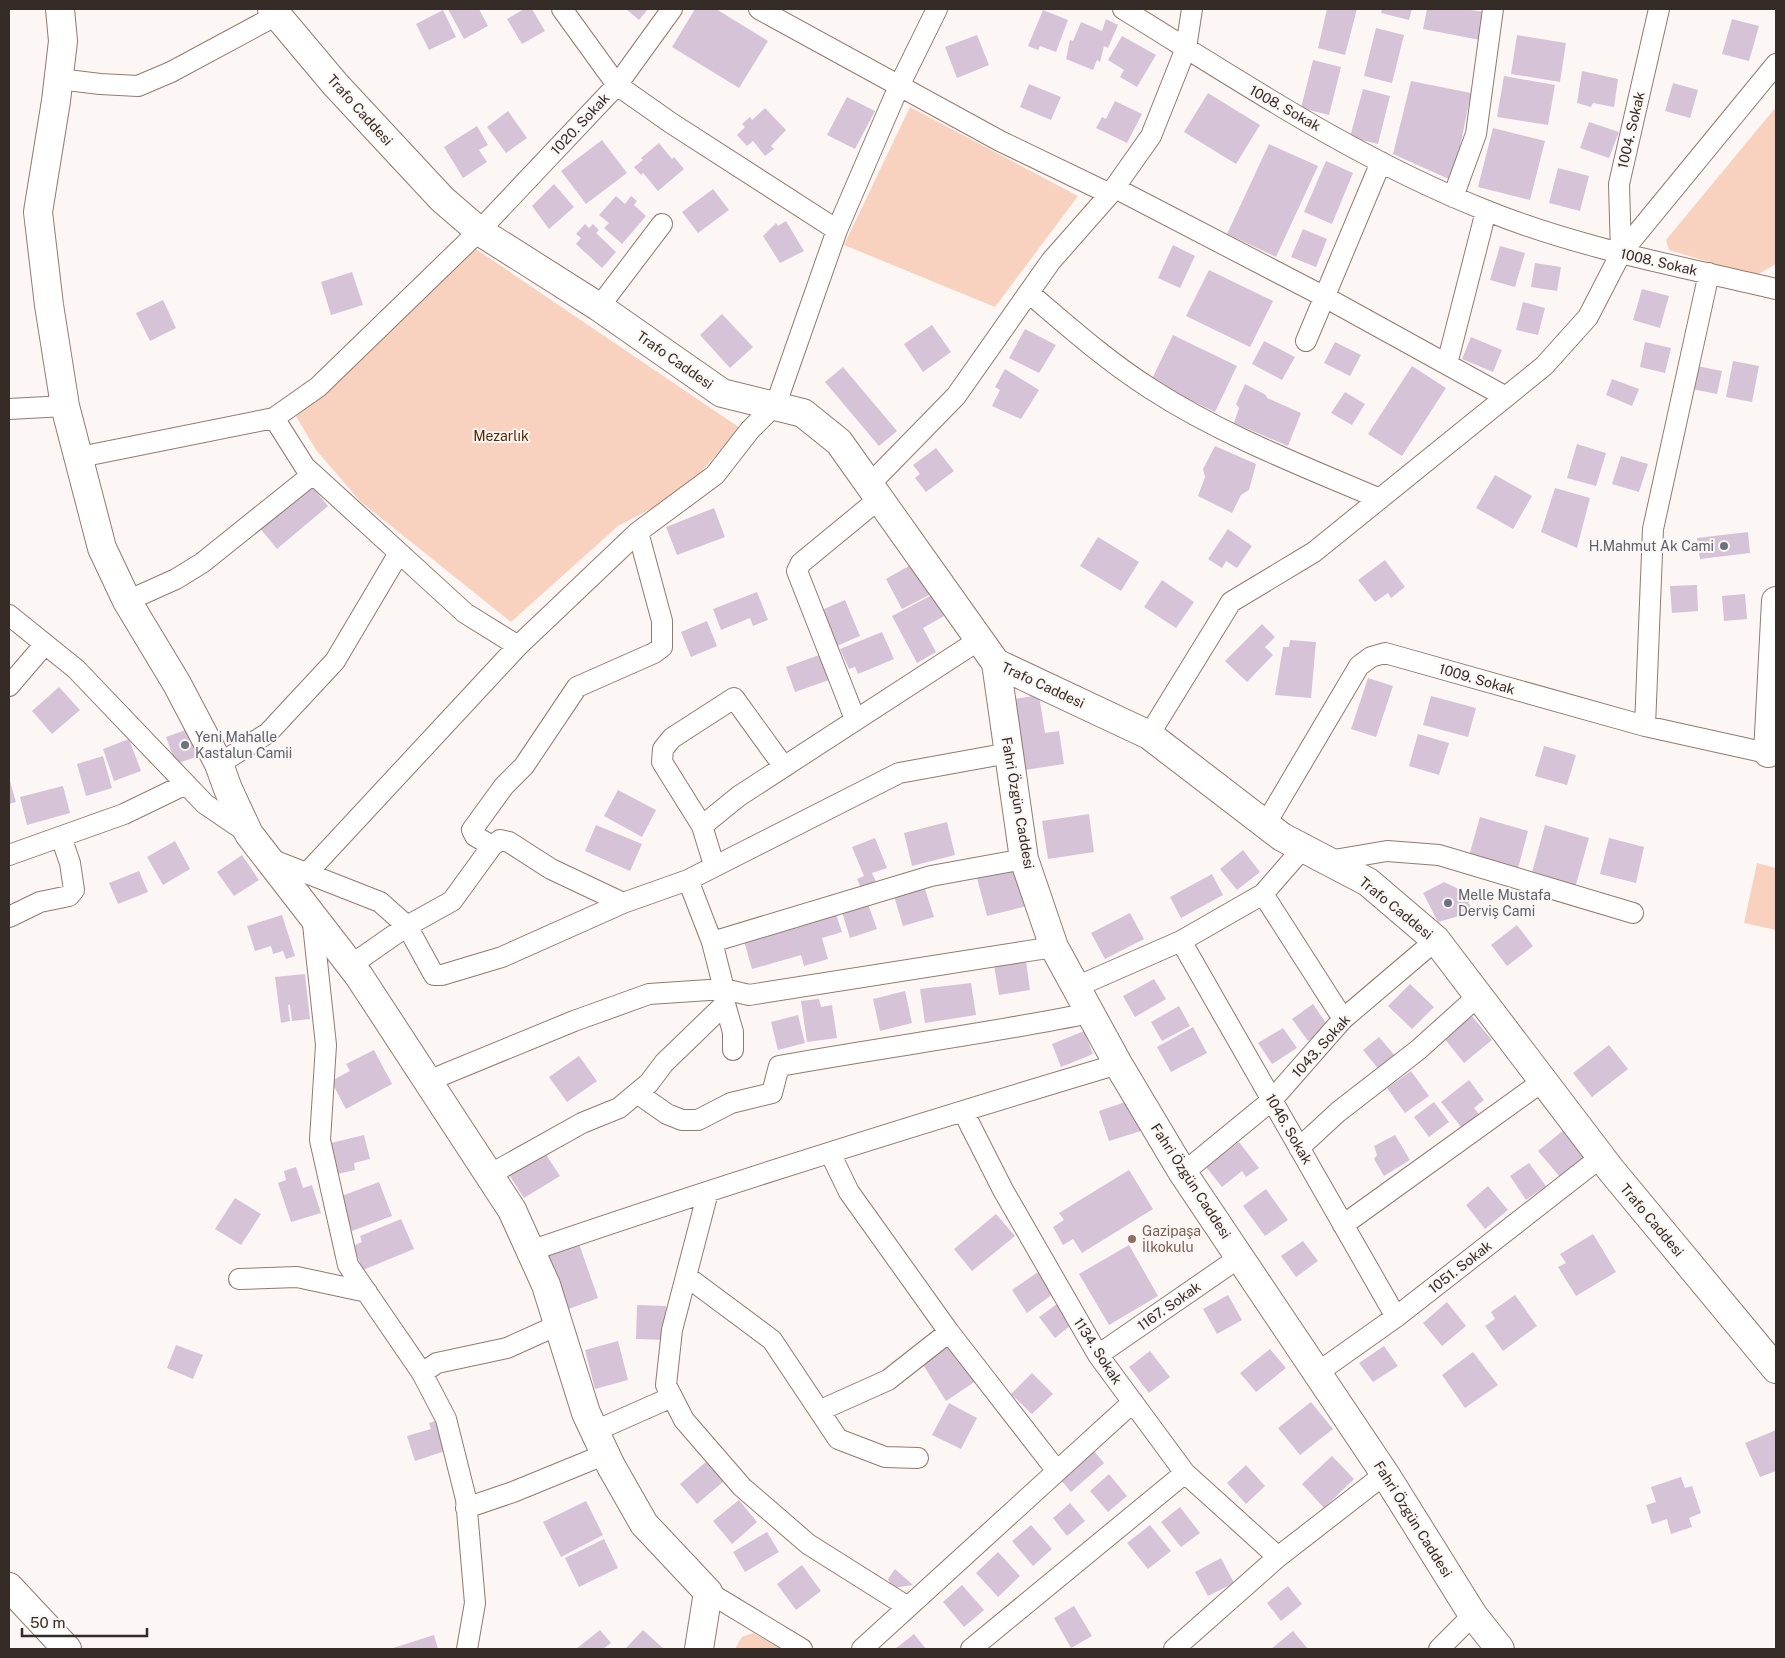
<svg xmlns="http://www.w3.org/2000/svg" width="1785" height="1658" font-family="'Public Sans',sans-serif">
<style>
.green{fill:#f8d1bf}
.building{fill:#d6c3d8}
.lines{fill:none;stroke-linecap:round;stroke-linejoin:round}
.street-casing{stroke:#937a6e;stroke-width:22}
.secondary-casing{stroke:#937a6e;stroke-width:30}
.street{stroke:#fff;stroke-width:20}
.secondary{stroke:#fff;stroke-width:28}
.worship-dot{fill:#6b7280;stroke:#fcf7f4;stroke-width:2}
.education-dot{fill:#8d6e63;stroke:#fcf7f4;stroke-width:2}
.labels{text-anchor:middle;stroke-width:4;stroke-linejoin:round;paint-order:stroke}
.street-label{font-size:14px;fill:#352b26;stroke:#fcf7f4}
.park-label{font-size:14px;fill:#5b2504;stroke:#fcf7f4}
.worship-label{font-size:14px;fill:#5b616d;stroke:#fcf7f4;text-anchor:start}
.education-label{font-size:14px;fill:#785e54;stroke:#fcf7f4;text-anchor:start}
</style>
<rect width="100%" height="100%" fill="#fcf7f4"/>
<!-- green -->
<path class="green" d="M910,107L1078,196L995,307L844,245Z
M1776,107V264L1755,276L1669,250L1666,240Z
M473,247L740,428L701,472L664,502L618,526L511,622L360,501L316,450L296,416Z
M1757,863L1776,868V930L1744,923Z
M753,1633L784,1649H735L742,1637Z"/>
<!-- building -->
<path class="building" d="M448,9H479L488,26L464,39Z
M524,9H532L545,31L522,44L507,19Z
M626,9H648L639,20Z
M695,9H716L768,41L739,88L672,47Z
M1327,9H1357L1345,55L1318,48Z
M1382,9H1412L1409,20L1381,13Z
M1427,9H1463L1485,12L1480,40L1423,29Z
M443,10L456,37L429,50L416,24Z
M1043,10L1068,20L1056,52L1040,46L1038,50L1028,46Z
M1106,19L1118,25L1108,48L1104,46L1100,62L1097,60L1093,70L1066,59L1070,40L1073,41L1081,22L1102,31Z
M1732,19L1759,26L1749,61L1722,54Z
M1376,28L1404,35L1392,83L1364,76Z
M977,35L989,65L957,78L945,47Z
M1517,35L1566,43L1560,82L1511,74Z
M1122,36L1156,55L1137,87L1120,77L1124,70L1108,60Z
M1313,60L1341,67L1329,115L1301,108Z
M1582,71L1618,79L1614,107L1593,103L1591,107L1577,103Z
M1504,76L1555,85L1548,125L1497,117Z
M1411,81L1471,93L1453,181L1393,154Z
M1673,83L1698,90L1690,118L1665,111Z
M1029,84L1061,97L1051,120L1020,107Z
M1363,89L1390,96L1378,144L1350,137Z
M1208,93L1260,125L1236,164L1184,132Z
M847,97L875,111L855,149L827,135Z
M1115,101L1142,114L1127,143L1096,128L1102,117L1106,119Z
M765,108L786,130L771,146L774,149L765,156L753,141L747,146L737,135L745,127L742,124L750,117L752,120Z
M508,111L527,138L506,153L487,127Z
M1589,122L1619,132L1609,158L1580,148Z
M477,126L488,145L479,150L487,162L463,178L444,147Z
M1493,128L1545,141L1530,200L1478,187Z
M602,140L627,173L586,204L561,171Z
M659,143L672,159L674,157L684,169L658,191L643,173L641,175L634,167L643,160L641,158Z
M1269,144L1318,166L1276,257L1227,234Z
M1326,161L1353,173L1332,224L1304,212Z
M1558,168L1589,176L1580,211L1549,203Z
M554,184L574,207L549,229L532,206Z
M713,189L729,210L698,233L682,212Z
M616,196L625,204L631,196L637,201L634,205L646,216L622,244L604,228L609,223L599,215Z
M786,221L804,251L780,263L763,236L776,223L778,226Z
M585,224L589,228L593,224L599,230L596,233L616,252L602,268L576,244L581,238L576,234Z
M1303,229L1327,239L1316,267L1291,257Z
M1173,245L1195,256L1180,288L1158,278Z
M1500,246L1525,253L1515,287L1490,280Z
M1535,263L1561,267L1557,291L1531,287Z
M1209,270L1273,301L1250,347L1186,316Z
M352,272L363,305L331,315L321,282Z
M1642,289L1669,296L1660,328L1633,320Z
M163,300L176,328L150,341L136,313Z
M1523,302L1545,308L1538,335L1516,330Z
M722,314L753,347L730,368L700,335Z
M932,325L951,352L923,372L904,344Z
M1025,329L1056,345L1039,373L1009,358Z
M1173,335L1237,366L1215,412L1151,381Z
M1471,337L1502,350L1493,372L1462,359Z
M1264,341L1295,357L1282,380L1252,364Z
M1335,342L1361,355L1350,376L1324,363Z
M1645,342L1671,348L1665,373L1640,367Z
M1733,361L1759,366L1752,402L1726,397Z
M1412,366L1446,388L1402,456L1368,434Z
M1697,366L1722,371L1717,394L1692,389Z
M843,367L897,431L879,446L825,382Z
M1005,369L1039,390L1021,419L992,406L1000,390L995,387Z
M1612,379L1639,389L1632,406L1606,395Z
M1245,384L1266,395L1267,398L1301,413L1288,446L1234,423L1239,408L1236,404Z
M1345,392L1365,404L1352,425L1331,413Z
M1577,444L1606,453L1596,486L1567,478Z
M1215,446L1256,464L1249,490L1241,495L1232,513L1198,496L1205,477L1203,469Z
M936,448L954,471L926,492L915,478L920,474L913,465Z
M1621,456L1648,464L1639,492L1612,484Z
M1495,475L1532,496L1513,529L1476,508Z
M310,484L328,506L277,549L259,527Z
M1555,488L1590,498L1577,548L1541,532Z
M714,508L725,537L677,555L666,527Z
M1228,529L1252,546L1237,568L1226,561L1222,568L1208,559Z
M1748,532L1750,553L1700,559L1697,538Z
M1098,537L1139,562L1121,591L1080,566Z
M1385,560L1405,587L1391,598L1388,593L1375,602L1358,580Z
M914,563L931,594L902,609L886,579Z
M1162,580L1194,602L1176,628L1144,607Z
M1697,585L1698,611L1672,613L1670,586Z
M757,592L768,620L753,626L750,618L721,630L713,609Z
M1745,594L1747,619L1724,621L1722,596Z
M932,595L944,616L923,628L936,652L917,663L892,616Z
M845,600L860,636L832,648L817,612Z
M707,621L717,646L691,657L681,632Z
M1262,624L1275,637L1265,647L1273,655L1247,682L1225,661Z
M882,632L894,659L858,674L855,667L849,669L840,649Z
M1290,640L1316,642L1311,698L1275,695L1283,647H1289Z
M822,654L832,679L795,692L786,667Z
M1368,678L1393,686L1376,737L1351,729Z
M59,687L80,710L52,734L32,711Z
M1039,695L1045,733L1059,731L1064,764L1025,770L1014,699Z
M1431,696L1476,708L1468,737L1423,725Z
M194,727L204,754L176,764L166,737Z
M1418,734L1449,743L1439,775L1409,766Z
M129,739L141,771L114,781L103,749Z
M1544,746L1576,755L1567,785L1535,776Z
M103,756L112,788L86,796L77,764Z
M9,778L16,802L9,804Z
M63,786L70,813L27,825L20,797Z
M618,790L656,810L642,837L604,816Z
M1089,814L1094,852L1048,859L1042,821Z
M1480,817L1528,831L1517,872L1469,856Z
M947,822L955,855L912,866L904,833Z
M596,825L642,844L630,871L585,851Z
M1545,825L1589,838L1575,888L1531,876Z
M875,838L887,868L872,873L878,886L863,892L857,879L864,876L852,847Z
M1609,838L1644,847L1636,883L1600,874Z
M175,841L190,869L163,885L147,857Z
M1243,850L1260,872L1237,890L1220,869Z
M242,855L259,880L234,896L217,872Z
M1018,868L1027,906L987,916L977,878Z
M139,871L148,892L118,904L109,883Z
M1212,874L1223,895L1181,918L1170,897Z
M1444,882L1463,891L1473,912L1438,922L1423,893Z
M924,886L934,917L903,926L894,896Z
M868,904L877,929L850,938L842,912Z
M1130,913L1144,939L1105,959L1091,933Z
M836,914L842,932L822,938L828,959L804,966L801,955L752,969L744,941Z
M282,915L295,956L286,959L283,951L273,954L271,946L255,951L247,926Z
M1517,925L1533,946L1507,966L1491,945Z
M1025,954L1030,990L999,995L993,959Z
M305,974L310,1019L292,1021L290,1005H288L290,1021L281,1023L275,977Z
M1154,979L1166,999L1135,1017L1123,996Z
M971,983L976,1015L925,1023L920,989Z
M1410,984L1434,1007L1412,1029L1388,1006Z
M905,991L912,1023L880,1031L873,999Z
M819,999L821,1007L832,1005L837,1038L807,1042L801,1001Z
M1313,1004L1328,1026L1308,1041L1292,1019Z
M1179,1006L1190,1026L1162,1041L1151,1022Z
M798,1015L805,1043L778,1050L771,1022Z
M1472,1016L1492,1040L1464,1063L1444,1038Z
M1193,1027L1207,1053L1171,1072L1157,1047Z
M1283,1028L1297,1048L1272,1064L1258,1043Z
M1084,1031L1093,1054L1061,1067L1052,1044Z
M1379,1037L1396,1057L1380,1071L1363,1050Z
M1609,1045L1628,1069L1592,1097L1573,1073Z
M374,1050L392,1084L346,1109L331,1081L350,1071L346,1064Z
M579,1056L597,1081L567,1102L549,1077Z
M1411,1071L1429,1096L1405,1113L1387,1088Z
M1469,1080L1484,1100L1474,1108L1479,1114L1462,1128L1441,1102Z
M1134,1099L1144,1130L1109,1141L1099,1111Z
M1434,1102L1449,1122L1429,1137L1414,1117Z
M1565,1129L1587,1155L1560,1177L1538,1151Z
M364,1135L370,1159L354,1163L355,1170L338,1174L331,1143Z
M1395,1135L1410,1160L1384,1176L1374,1159L1377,1155L1374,1146Z
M1239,1142L1259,1168L1246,1177L1242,1171L1222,1187L1206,1167Z
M543,1150L560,1176L524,1198L508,1173Z
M1529,1163L1546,1186L1526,1200L1510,1176Z
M296,1167L303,1188L312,1185L321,1213L291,1222L278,1183L286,1180L284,1171Z
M1129,1170L1153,1209L1082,1253L1073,1239L1063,1245L1053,1227L1064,1220L1059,1213Z
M379,1182L392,1216L352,1231L339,1197Z
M1488,1186L1508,1210L1485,1229L1466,1205Z
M1266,1189L1288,1220L1265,1236L1243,1206Z
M235,1198L261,1214L241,1245L215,1229Z
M996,1214L1015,1236L972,1271L954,1249Z
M401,1219L414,1249L363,1270L353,1246L362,1242L360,1236Z
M1593,1234L1616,1272L1576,1296L1558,1267L1566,1263L1560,1254Z
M1303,1241L1318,1261L1296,1277L1281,1256Z
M579,1244L598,1298L566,1310L547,1255Z
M1129,1245L1158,1296L1109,1325L1079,1274Z
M1038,1272L1053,1294L1027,1313L1012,1290Z
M1228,1295L1242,1320L1217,1334L1203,1309Z
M1515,1295L1537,1326L1503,1351L1485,1326L1495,1319L1491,1312Z
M1061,1301L1076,1321L1055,1338L1039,1317Z
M1447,1302L1466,1326L1442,1346L1423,1323Z
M637,1305L666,1306L665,1340L636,1339Z
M950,1340L976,1381L946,1401L920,1360Z
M618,1341L628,1380L595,1389L585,1350Z
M176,1345L203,1355L193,1379L167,1368Z
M1384,1346L1398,1366L1373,1382L1359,1363Z
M1270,1349L1286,1368L1256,1392L1240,1373Z
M1150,1351L1170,1377L1149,1393L1129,1367Z
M1473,1352L1498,1385L1465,1408L1442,1375Z
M1032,1373L1053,1394L1032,1414L1011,1394Z
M1311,1402L1333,1429L1300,1455L1278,1428Z
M949,1403L977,1418L961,1449L932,1435Z
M435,1421L445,1451L415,1461L407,1436L431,1429L429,1423Z
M1776,1430V1471L1760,1477L1745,1443Z
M1094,1451L1104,1463L1071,1492L1061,1480Z
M1332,1456L1354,1479L1324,1508L1302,1484Z
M707,1461L724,1481L697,1504L680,1484Z
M1246,1465L1265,1486L1246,1504L1227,1483Z
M1109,1474L1127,1496L1108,1512L1090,1491Z
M1681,1477L1685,1488L1692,1486L1701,1513L1689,1518L1692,1527L1671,1534L1667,1519L1652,1524L1646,1505L1656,1502L1651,1487Z
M739,1500L757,1522L732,1544L713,1521Z
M586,1501L603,1535L561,1557L543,1522Z
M1070,1503L1085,1521L1067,1536L1053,1518Z
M1180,1507L1200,1533L1181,1547L1161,1522Z
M1031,1525L1052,1549L1033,1566L1012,1541Z
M1150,1525L1171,1551L1148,1569L1127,1543Z
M767,1532L779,1552L745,1572L733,1552Z
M604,1539L618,1568L579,1587L565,1558Z
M998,1552L1020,1576L998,1597L976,1573Z
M1221,1558L1234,1583L1208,1596L1195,1572Z
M802,1565L821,1591L796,1610L777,1584Z
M895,1569L913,1585L893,1588L888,1579Z
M962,1585L984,1610L964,1627L943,1602Z
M1288,1586L1302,1604L1281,1621L1267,1603Z
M1074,1606L1092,1636L1071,1648L1054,1618Z
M600,1630L611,1643L603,1649H576Z
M643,1630L664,1649H625Z
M1293,1631L1308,1649H1271Z
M914,1634L926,1649H895Z
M434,1635L438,1649H390Z"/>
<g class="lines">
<!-- street casing -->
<g class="street-casing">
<path id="street" d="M562,9L617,85L671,123L837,230
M759,9L1000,141L1110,194
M1123,9C1240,81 1356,159 1485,210C1578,248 1679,266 1776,289
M59,79L100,84L138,86L171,72L277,15
M1115,188L1323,296L1506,397
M1453,197L1476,134L1493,9
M1621,253L1619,184L1659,9
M1029,293C1069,327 1107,361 1151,389C1222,435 1303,466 1380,499
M599,307L662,224
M1306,341L1381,162
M1447,364L1486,211
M9,409L65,406
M274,418L305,467L313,474L465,613L518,646
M80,457L274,418L318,387L479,231L617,85L672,9
M870,484L956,396L1051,261L1110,194L1151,136L1186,48L1192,9
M127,601L176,579L202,563L313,474
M9,615L76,669L205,804L249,834
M9,686L45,644
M855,719L797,571L801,563L880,498
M1645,726L1653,529L1709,273
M1149,735L1231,602L1314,552L1544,366L1588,317L1621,253L1776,64
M219,764L268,733L335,661L399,553
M1265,825L1359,666L1371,657L1385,653L1645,726L1776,755
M702,826L739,796L979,640
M492,846L475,836L472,830L504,786L524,766L577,687L654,653L662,647V621L638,532
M9,855L124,814L186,784
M268,858L380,902L407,926L434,975H442L502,957L623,903L688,880L899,773L1009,753
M1328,861L1387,851L1439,855L1633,913
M714,865L702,826L662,762L663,749L672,738L734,698L784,767
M307,873L518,646L638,532L715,475L750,430L776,404L837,230L899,86L937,9
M688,880L712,942L724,989L725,1004L733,1032V1050
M1263,894L1343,1019
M312,915L326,1045L320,1140L348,1265L422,1373L446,1419L466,1499L475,1603L467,1649
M9,917L40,902L69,896L74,890L70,863L61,837
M1181,941L1396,1317
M712,942L931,876L1024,859
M351,965L407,926L452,901L492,846L500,840L509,842L551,869L623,903
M1076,987L1181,941L1263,894L1303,848
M428,1081L574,1021L649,994L724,989L749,995L1054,947
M637,1093L667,1114L682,1120H698L731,1103L772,1093L779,1066C883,1047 987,1034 1090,1013
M963,1111L1003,1190L1098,1355L1185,1473L1278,1557
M1299,1148L1338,1112L1418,1050L1478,996
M830,1153L849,1192L949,1332L1057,1471
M1183,1173L1272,1100L1343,1019L1436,940
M489,1175L582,1123L619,1108L649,1083L664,1063L725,1004
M708,1192L672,1330L666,1385L684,1420L742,1487L808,1544L908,1607
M1343,1225L1543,1081
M530,1251C725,1184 921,1123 1118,1064
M686,1276L772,1340L838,1439L885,1457L918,1458
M239,1279L297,1277L367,1292
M1098,1355L1240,1257
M422,1373L437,1363L507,1348L558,1325
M1317,1373L1396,1317L1601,1157
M821,1410L888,1380L949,1332
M595,1431L672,1397
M466,1508L513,1492L606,1454
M708,1592L802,1649
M862,1649L1133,1402
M971,1649L1185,1473
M1174,1649L1278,1557L1385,1474
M1439,1649L1473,1615"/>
</g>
<!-- secondary casing -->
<g class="secondary-casing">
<path id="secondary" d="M60,9L63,41L56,101L38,212L49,305L65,406L102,548L127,601L177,684L219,764L228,789L249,834L359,976L512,1210L546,1285L586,1413L611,1466L644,1524L708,1592L699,1649
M272,9L335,84L442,199L479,231L599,307L722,393L803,413L839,442L996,663L1149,735L1282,837L1368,882L1436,940L1611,1170L1776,1369
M996,663L1024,859L1054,947L1118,1064L1183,1173L1385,1474L1473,1615L1500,1649
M1768,753L1776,601
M9,1587L67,1649"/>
</g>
<!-- street -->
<use href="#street" class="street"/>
<!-- secondary -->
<use href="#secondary" class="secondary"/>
</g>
<!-- markers -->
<g class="worship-dot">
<circle cx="1724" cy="546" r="5"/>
<circle cx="185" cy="745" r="5"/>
<circle cx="1448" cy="903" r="5"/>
</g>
<circle class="education-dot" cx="1132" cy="1239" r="5"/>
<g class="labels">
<!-- street labels -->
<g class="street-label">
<text transform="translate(1285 108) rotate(29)" y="5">1008. Sokak</text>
<text transform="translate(360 110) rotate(48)" y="5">Trafo Caddesi</text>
<text transform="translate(580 124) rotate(-47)" y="5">1020. Sokak</text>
<text transform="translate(1631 130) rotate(-77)" y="5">1004. Sokak</text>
<text transform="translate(1659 262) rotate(13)" y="5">1008. Sokak</text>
<text transform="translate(675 360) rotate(35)" y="5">Trafo Caddesi</text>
<text transform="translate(1477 679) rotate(16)" y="5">1009. Sokak</text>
<text transform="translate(1043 685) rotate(25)" y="5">Trafo Caddesi</text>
<text transform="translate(1018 803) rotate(80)" y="5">Fahri Özgün Caddesi</text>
<text transform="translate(1396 908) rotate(39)" y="5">Trafo Caddesi</text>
<text transform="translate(1321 1046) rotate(-48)" y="5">1043. Sokak</text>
<text transform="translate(1289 1129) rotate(60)" y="5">1046. Sokak</text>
<text transform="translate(1191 1181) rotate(57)" y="5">Fahri Özgün Caddesi</text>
<text transform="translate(1652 1220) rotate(50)" y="5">Trafo Caddesi</text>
<text transform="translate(1460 1267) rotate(-38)" y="5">1051. Sokak</text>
<text transform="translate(1169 1306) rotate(-35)" y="5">1167. Sokak</text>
<text transform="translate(1098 1351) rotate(57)" y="5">1134. Sokak</text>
<text transform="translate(1413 1519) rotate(58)" y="5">Fahri Özgün Caddesi</text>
</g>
<!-- park labels -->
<g class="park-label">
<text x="501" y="441">Mezarlık</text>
</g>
<!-- worship labels -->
<g class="worship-label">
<text x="1714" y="551" text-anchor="end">H.Mahmut Ak Cami</text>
<text x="195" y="742">Yeni Mahalle<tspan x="195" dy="16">Kastalun Camii</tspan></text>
<text x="1458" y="900">Melle Mustafa<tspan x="1458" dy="16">Derviş Cami</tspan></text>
</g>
<!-- education labels -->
<g class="education-label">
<text x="1142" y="1236">Gazipaşa<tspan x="1142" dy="16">İlkokulu</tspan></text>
</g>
</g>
<!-- border -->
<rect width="1785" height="1658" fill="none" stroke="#352b26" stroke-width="20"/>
<!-- scale -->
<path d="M22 1628v8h125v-8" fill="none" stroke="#352b26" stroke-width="2.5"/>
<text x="30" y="1628" font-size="15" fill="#352b26" stroke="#fcf7f4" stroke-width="4" paint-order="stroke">50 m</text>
</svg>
